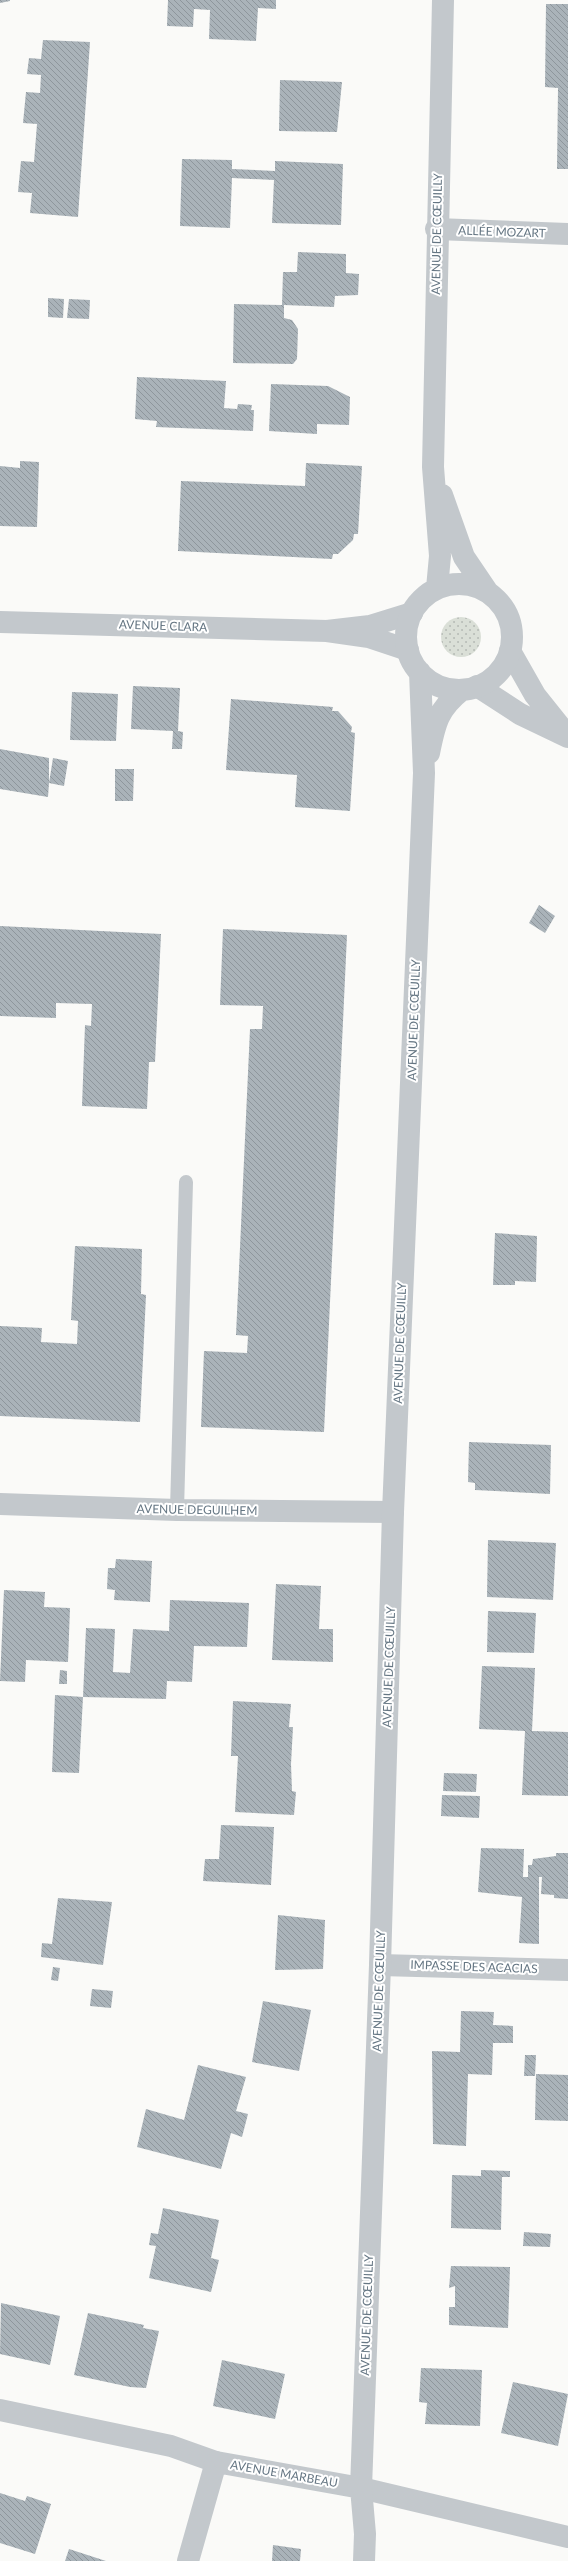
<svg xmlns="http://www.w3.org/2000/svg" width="568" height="2561" font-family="Lato,sans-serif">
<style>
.grass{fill:url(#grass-dots)}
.building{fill:url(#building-back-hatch)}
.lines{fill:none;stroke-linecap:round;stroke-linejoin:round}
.service{stroke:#c3c8cc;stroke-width:14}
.minor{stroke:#c3c8cc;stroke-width:22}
.tertiary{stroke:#c3c8cc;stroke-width:22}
.labels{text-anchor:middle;stroke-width:4;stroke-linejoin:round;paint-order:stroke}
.street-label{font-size:12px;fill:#657683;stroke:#fff}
</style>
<defs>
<pattern id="grass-dots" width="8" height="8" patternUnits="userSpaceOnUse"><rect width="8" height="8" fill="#dadfd7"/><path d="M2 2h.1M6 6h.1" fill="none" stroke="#b4b9b4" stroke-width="1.8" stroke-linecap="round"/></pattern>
<pattern id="building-back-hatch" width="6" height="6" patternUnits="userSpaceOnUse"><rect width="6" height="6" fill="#aab3b9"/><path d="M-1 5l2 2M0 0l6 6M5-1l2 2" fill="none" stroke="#8e969c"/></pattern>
</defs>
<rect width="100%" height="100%" fill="#fafaf8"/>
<!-- grass -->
<path class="grass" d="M441 637a20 20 0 1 1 40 0a20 20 0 1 1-40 0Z"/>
<!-- building -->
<path class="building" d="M0,0H10V1L0,3Z
M168,0H276V9L258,8L256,41L209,39L210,10L194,9L193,27L167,26Z
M546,4H568V169H557L558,88L545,87Z
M43,40L90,42L78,217L30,213L32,193L18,192L21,161L34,162L37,124L23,123L26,92L40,93L41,75L27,74L29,58L41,59Z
M280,80L342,82L337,132L279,131Z
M182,159L232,160V169L275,171V161L343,164L341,225L272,223L274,180L232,178L230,228L180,226Z
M298,252L346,254V273L359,274L358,295L335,296L334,307L284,305V318L292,320L298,329L297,359L293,364L233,363L234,304L282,305L283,272H297Z
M48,298L64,299L63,318L48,317Z
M69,299L90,300L89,319L67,318Z
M137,377L226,381L224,408L237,409L238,404L252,405L251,410H254L253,431L156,427L157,421L135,419Z
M271,384L328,386L350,397L349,425L317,424V434L269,431Z
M20,461L39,462L37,527L0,526V466L20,468Z
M306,463L362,466L358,534H354L353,540L338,554H333L332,559L178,551L181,481L305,486Z
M133,686L180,688L178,731L183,732L182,749H172L173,731L131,729Z
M72,692L118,694L116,741L70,740Z
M231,699L333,707L332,711H338L352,727L351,732L355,733L350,811L295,807L297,775L226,770Z
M0,749L49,758V783L53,758L68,761L64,786L49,783L48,797L0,789Z
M115,769H134L133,801H115Z
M539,905L555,916L545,933L529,923Z
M0,926L161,934L155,1062H149L147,1109L82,1106L85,1025L91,1026L92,1004L56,1003V1018L0,1016Z
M223,929L347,935L324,1432L201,1427L204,1351L247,1353L248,1336L236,1335L250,1029H262L263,1006L220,1005Z
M495,1233L537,1236L536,1282L515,1281V1285H493Z
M75,1246L142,1249L141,1294L146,1295L140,1422L0,1416V1326L42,1328L41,1342L77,1344L78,1321L71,1320Z
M469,1442L551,1445L550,1494L475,1490V1483L468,1482Z
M488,1540L556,1543L553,1600L487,1597Z
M116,1559L152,1561L150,1602L114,1600L115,1590L107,1589L108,1568H115Z
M276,1584L321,1586L319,1629H333V1662L272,1660Z
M4,1590L45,1592L44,1607L70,1608L68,1662L26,1660L25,1682L0,1681Z
M170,1600L249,1603L247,1647L194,1646L192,1682L167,1681L166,1699L83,1697L86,1628L115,1629L113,1672L130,1673L133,1629L169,1631Z
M488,1611L536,1613L534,1653L487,1652Z
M482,1666L535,1668L532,1731L568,1732V1796L522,1795L525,1731L479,1729Z
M60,1670L67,1671V1684H59Z
M55,1695L83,1697L79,1773L52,1772Z
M233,1701L291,1704L289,1727H293L291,1764L292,1791L296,1792L294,1815L235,1812L238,1756H231Z
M444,1773L477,1774L476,1792L443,1791Z
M442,1795L480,1796L479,1818L441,1816Z
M221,1825L274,1827L271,1885L203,1881L205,1859H219Z
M481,1848L524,1849L523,1877H528V1865H532L533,1859L556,1856V1853H568V1899L554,1898V1895L541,1894L542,1877H539V1944L519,1943L522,1897L478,1892Z
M58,1898L112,1902L103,1965L41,1957L42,1943L52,1944Z
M278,1915L325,1920L323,1969L275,1970Z
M53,1967L60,1968L58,1981L51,1980Z
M92,1989L113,1991L111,2008L90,2006Z
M263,2001L311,2010L299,2071L252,2062Z
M461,2011L494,2012L493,2025L513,2026V2043H493L492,2075L468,2074L466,2146L433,2144L432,2051L460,2052Z
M525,2055H536L535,2076H524Z
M198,2065L246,2077L236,2111L248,2114L242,2137L231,2133L221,2169L137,2147L146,2109L184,2120Z
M536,2074L568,2075V2121L535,2120Z
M481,2170L510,2171V2177H502L501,2230L451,2228L452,2175L481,2176Z
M163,2208L219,2220L211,2258L219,2260L211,2292L149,2278L156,2246L149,2245L151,2233L158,2234Z
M524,2232L551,2234L550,2247L523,2246Z
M451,2266L510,2267L508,2328L449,2325V2307H455V2286L449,2288Z
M1,2303L60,2316L50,2365L0,2354Z
M88,2313L144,2325L143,2328L159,2331L146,2388L130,2387L74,2375Z
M222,2360L285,2374L275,2419L213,2406Z
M421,2368L482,2370L480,2426L425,2424L427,2403L419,2402Z
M513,2382L568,2394L558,2446L501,2433Z
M0,2493L25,2501L27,2496L51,2504L35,2554L0,2543Z
M273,2545L301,2549L300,2561H272Z
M69,2549L106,2561H65Z"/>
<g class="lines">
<!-- service -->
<path class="service" d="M177,1510L186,1182"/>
<!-- minor -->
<path class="minor" d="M436,229L568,234
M0,622L327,631
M408,650L369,637L327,631L370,626L412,613
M510,651L535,695L566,734
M477,686L520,714L568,737
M0,1504L177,1510L393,1512
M380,1965L568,1970
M0,2410L171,2446L216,2462
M361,2488L568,2537"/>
<!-- tertiary -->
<path class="tertiary" d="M442,495L464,557L487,591
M406 637a53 53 0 1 1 106 0a53 53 0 1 1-106 0Z
M437,588L440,556L433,467L443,0
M429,753C435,723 438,709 462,690
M188,2561L216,2462L361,2488
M364,2561L365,2534L361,2488L380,1965L393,1512L424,773L420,672"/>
</g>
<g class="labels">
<!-- street labels -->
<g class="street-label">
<text transform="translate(502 232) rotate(2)" y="4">ALLÉE MOZART</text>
<text transform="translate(437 234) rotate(-89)" y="4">AVENUE DE CŒUILLY</text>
<text transform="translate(163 626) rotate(2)" y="4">AVENUE CLARA</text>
<text transform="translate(414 1020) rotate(-88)" y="4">AVENUE DE CŒUILLY</text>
<text transform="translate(400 1343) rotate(-88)" y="4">AVENUE DE CŒUILLY</text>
<text transform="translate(197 1510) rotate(1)" y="4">AVENUE DEGUILHEM</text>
<text transform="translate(389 1667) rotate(-88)" y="4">AVENUE DE CŒUILLY</text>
<text transform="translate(474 1967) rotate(2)" y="4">IMPASSE DES ACACIAS</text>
<text transform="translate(379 1991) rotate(-88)" y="4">AVENUE DE CŒUILLY</text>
<text transform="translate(367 2315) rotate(-88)" y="4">AVENUE DE CŒUILLY</text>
<text transform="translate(284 2474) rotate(10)" y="4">AVENUE MARBEAU</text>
</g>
</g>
</svg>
